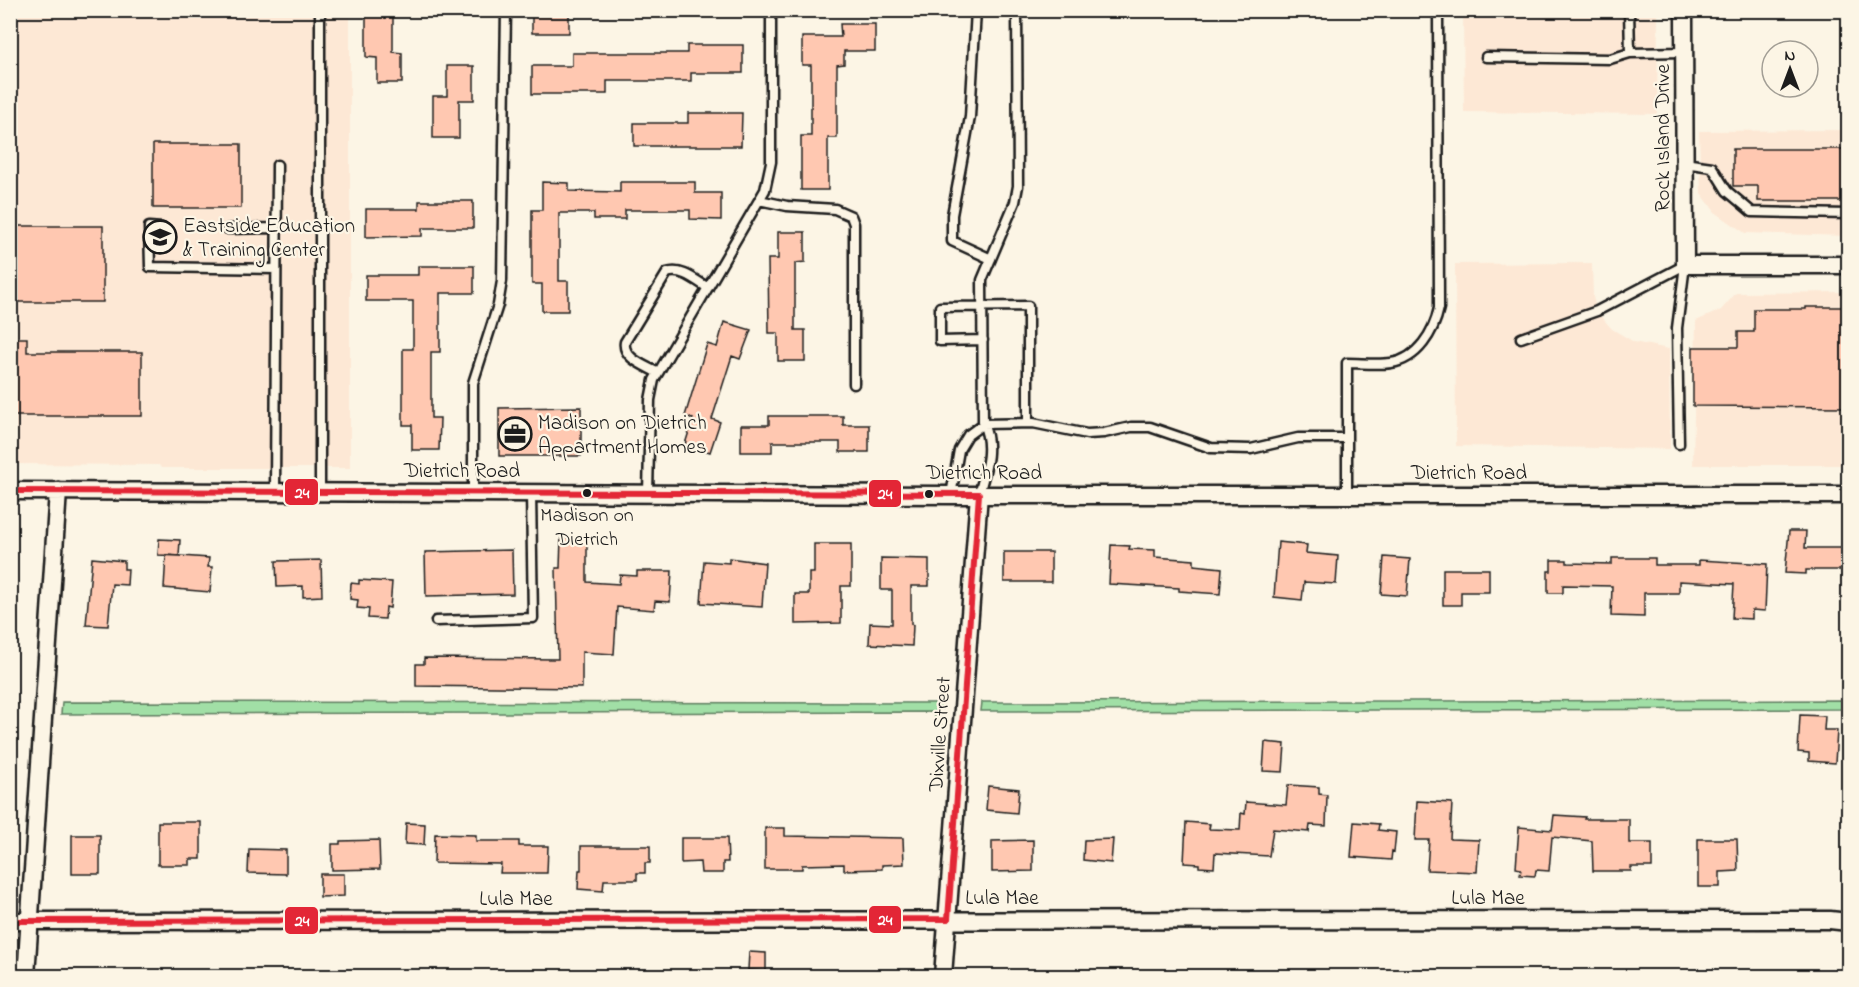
<svg xmlns="http://www.w3.org/2000/svg" width="1859" height="987" font-family="'Indie Flower',sans-serif">
<style>
.built{fill:#fde8d5}
.green{fill:#a1dfa6;stroke:#5e7e61;stroke-width:1.5}
.building{fill:#ffc8b1;stroke:#1c1c1c;stroke-width:1.5}
.lines{fill:none;stroke-linecap:round;stroke-linejoin:round}
.lane-casing{stroke:#1c1c1c;stroke-width:13}
.street-casing{stroke:#1c1c1c;stroke-width:21}
.lane{stroke:#fcf5e5;stroke-width:8}
.street{stroke:#fcf5e5;stroke-width:16}
.bus-1-casing{stroke:#fcf5e5;stroke-width:10}
.bus-1{stroke:#e32636;stroke-width:6}
.bus-dot{fill:#1c1c1c;stroke:#fcf5e5;stroke-width:2}
.labels{text-anchor:middle;stroke-width:4.5;stroke-linejoin:round;paint-order:stroke}
.bus-label{font-size:20px;fill:#1c1c1c;stroke:#fcf5e5}
.street-label{font-size:21px;fill:#1c1c1c;stroke:#fcf5e5}
.poi-label{font-size:21px;fill:#1c1c1c;stroke:#fcf5e5;text-anchor:start}
.line-badge{stroke:#fcf5e5;stroke-width:2}
.badge-label{font-size:16px;text-anchor:middle;font-weight:bold;fill:#fff}
</style>
<rect width="100%" height="100%" fill="#fcf5e5"/>
<filter id="ink" filterUnits="userSpaceOnUse"><feTurbulence type="fractalNoise" baseFrequency=".0167" numOctaves="2"/><feDisplacementMap in="SourceGraphic" scale="12" xChannelSelector="R" yChannelSelector="G"/><feConvolveMatrix kernelMatrix="1 2 1 2 8 2 1 2 1" color-interpolation-filters="sRGB"/></filter>
<g filter="url(#ink)">
<!-- built -->
<path class="built" d="M11,11H350V468H161L159,465L11,464Z
M1463,11H1658L1657,114L1464,112Z
M1848,130V236L1745,233L1715,212L1701,193L1699,131Z
M1592,263L1593,297L1597,312L1612,329L1634,342L1669,349L1670,449L1456,446L1455,264Z
M1848,292V465H1693L1696,321L1721,310L1736,293Z"/>
<!-- green -->
<path class="green" d="M943,694L941,724L931,712L61,714L62,702L938,703Z
M1848,700V709L981,711L982,702Z"/>
<!-- building -->
<path class="building" d="M366,10H393V52L402,53V83H377V58L366,57Z
M532,10H569V33H532Z
M840,24H875V51H844V64L837,65V138H828V190H801V136H811V65H802V37H841Z
M687,45H743V73H691V81H607V94H532V66H572V53H687Z
M447,66H474V100H459V138H433V96H447Z
M688,113H742L741,146H634V123H688Z
M153,144H241V208H153Z
M1733,149H1848V201H1758V186H1733Z
M542,182L569,183V191L620,192V182H695V193H721V220L690,219V210H625V219H594V213H559V281H568V311H542V284H532V210H542Z
M419,201H473V228H422V236L366,237V209H419Z
M10,226H103V302H10Z
M778,232H805V262L795,263V330H805V361H778V333H769L768,259H778Z
M418,266H474V293H440V352H431V418H440L439,450H412V425H403V349H413V301H366V275H418Z
M1806,307H1848V407L1693,406V347H1738V332H1754V309H1806Z
M724,322L751,330L740,359L732,356L712,419L720,422L710,452L685,444L693,419L685,416L707,344L717,347Z
M10,338H27V352H142V416H10Z
M581,407V456H499V408Z
M769,416H843V425H869V452H840V442H772V452H741V425H769Z
M1789,531H1806L1805,548H1848V570H1806V574L1785,573Z
M561,538H587V582L619,584L620,575L637,576V571H672L670,602L655,601L654,610L617,607L614,654L582,652V688L416,686V664H424V658L558,659L556,568H560Z
M159,539L180,540L179,556L158,555Z
M1278,542L1307,545L1306,553L1338,556L1336,584L1304,582L1302,600L1274,597Z
M814,544H851V586H841V623L795,624V594H809V573H814Z
M1111,545L1130,546L1129,549L1155,550V557L1194,560V565L1222,568L1220,594L1179,591V588L1109,584Z
M512,550L513,594L426,596L425,552Z
M1004,552H1051V582H1004Z
M166,555L209,558L208,567H212L210,592L164,588Z
M1384,557L1410,559L1407,596L1381,594Z
M92,558L124,561V569H128L127,585L112,584L108,626L86,625Z
M729,558L765,563L762,607L701,603L704,561L729,563Z
M881,558L929,559V586H911V624L913,625L912,646L869,644L870,623L892,624V590H881Z
M1612,558H1655V565H1699V560L1767,564L1765,611L1752,610V619L1732,618L1734,584L1679,581V593H1644V617L1611,616L1612,586L1563,585V593H1548V571H1551V560H1567V563L1612,564Z
M321,560L322,596L303,597V586L277,587L276,561Z
M1443,569H1489V592H1461V605H1443Z
M359,580L392,582L390,608L386,607L385,619L368,618L369,609L357,608L358,600L350,599L351,583L359,584Z
M1800,715L1825,716L1824,730H1837L1835,763L1809,761V753L1798,752Z
M1265,742L1285,744L1283,772L1263,771Z
M1288,785L1319,787V794L1327,795L1326,826L1310,825L1309,832L1273,829L1269,856L1215,853L1214,868L1199,867V864L1184,863L1186,822L1210,824L1209,829L1240,830L1241,813L1245,814L1246,802L1286,805Z
M988,786L1019,789L1017,813L986,810Z
M1417,801L1452,803L1450,839L1479,840L1477,872L1427,870L1429,840H1415Z
M1554,815L1585,817L1584,819H1629V843H1652V867H1631V871H1593L1592,841L1552,837L1549,871L1536,870L1535,876L1520,875L1521,869L1516,868L1519,827L1552,830Z
M158,822H201V859H190V865H158Z
M1354,822L1379,824L1378,830L1396,832L1394,852L1392,851L1391,860L1351,857Z
M406,823L425,824L424,845L405,844Z
M765,828H785V836L903,838L904,864L882,865V869L844,870V864L802,865V869H765Z
M435,834L476,835V841H519V846H548L547,873H500L501,864L434,863Z
M72,835H100V874H72Z
M681,838H727L728,862H723V873H701L700,862L681,863Z
M1113,839L1111,863L1083,860L1084,840Z
M1698,839H1737L1738,871L1720,872V887H1698Z
M379,840L380,869L332,870V844H340V841Z
M1033,840V871L992,872V841Z
M581,846H650V863H645V873H637V880H604L603,891L578,889L579,870H581Z
M249,849L286,850V874L248,873Z
M320,874H344V896L320,897Z
M749,952L766,953V971L748,970Z"/>
<g class="lines">
<!-- lane casing -->
<g class="lane-casing">
<path id="lane" d="M320,10V492
M976,10L970,117L952,215V241L991,259
M1629,10L1630,53L1684,52
M1486,57L1610,59L1630,53
M1684,163L1712,167L1727,191L1752,212L1848,214
M759,200L787,206L835,209L851,216L854,224V384
M162,228L149,227L150,267L276,269
M228,229L276,228
M1521,338L1597,311L1685,265
M983,340L940,341V307L1028,306V423
M658,373C646,366 622,358 625,342L667,273C682,268 695,280 708,288
M1679,444L1677,328L1685,265
M275,492L277,165
M473,493V383L498,305L502,281L506,10
M648,494L650,400L654,380L765,190L771,162V10
M979,494C985,472 994,447 983,424L982,280L1015,202L1018,186L1017,10
M951,495L959,450L968,435L983,424L1033,423L1087,434L1104,433L1131,427H1150L1211,448L1251,449L1298,438H1347
M1347,495V363C1361,363 1377,365 1391,363C1418,359 1434,332 1439,308L1438,10
M436,621L533,618L531,493"/>
</g>
<!-- street casing -->
<g class="street-casing">
<path id="street" d="M1684,10L1685,265H1848
M10,491L951,495H1848
M10,921L1830,920L1848,922
M26,976L58,491
M943,976L979,494"/>
</g>
<!-- lane -->
<use href="#lane" class="lane"/>
<!-- street -->
<use href="#street" class="street"/>
<!-- bus-1 casing -->
<g class="bus-1-casing">
<path id="bus-1" d="M10,491L979,494L948,919L10,921"/>
</g>
<!-- bus-1 -->
<use href="#bus-1" class="bus-1"/>
</g>
</g>
<!-- icons -->
<defs>
<g id="university-ring" transform="scale(1.725)"><circle r="9.5" fill="#fcf5e5" stroke="#1c1c1c" stroke-width="1.5"/><path d="M0-5L7-2L0 1L-7-2ZM-4 1L0 2.5L4 1V4Q0 6-4 4Z" fill="#1c1c1c"/></g>
<g id="office-ring" transform="scale(1.725)"><circle r="9.5" fill="#fcf5e5" stroke="#1c1c1c" stroke-width="1.5"/><path d="M-6-3h4V-5.5h4V-3h4V5H-6ZM-1-4.5V-3h2v-1.5ZM-6 0V1H6V0Z" fill="#1c1c1c"/></g>
</defs>
<g fill-rule="evenodd">
<use href="#university-ring" x="160" y="237"/>
<use href="#office-ring" x="515" y="434"/>
</g>
<!-- markers -->
<g class="bus-dot">
<circle cx="587" cy="493" r="5"/>
<circle cx="929" cy="494" r="5"/>
</g>
<g class="labels">
<!-- bus labels -->
<g class="bus-label">
<text x="587" y="521">Madison on<tspan x="587" dy="24">Dietrich</tspan></text>
</g>
<!-- street labels -->
<g class="street-label">
<text transform="translate(1662 138) rotate(-90)" y="7">Rock Island Drive</text>
<text x="462" y="477">Dietrich Road</text>
<text x="984" y="479">Dietrich Road</text>
<text x="1469" y="479">Dietrich Road</text>
<text transform="translate(939 734) rotate(-86)" y="7">Dixville Street</text>
<text x="1002" y="904">Lula Mae</text>
<text x="1488" y="904">Lula Mae</text>
<text x="516" y="905">Lula Mae</text>
</g>
<!-- poi labels -->
<g class="poi-label">
<text x="183" y="232">Eastside Education<tspan x="183" dy="24">&amp; Training Center</tspan></text>
<text x="538" y="429">Madison on Dietrich<tspan x="538" dy="24">Appartment Homes</tspan></text>
</g>
</g>
<g class="line-badge">
<rect x="284" y="478" width="35" height="28" rx="6" fill="#e32636"/>
<rect x="868" y="479" width="34" height="29" rx="6" fill="#e32636"/>
<rect x="868" y="905" width="34" height="29" rx="6" fill="#e32636"/>
<rect x="284" y="906" width="35" height="29" rx="6" fill="#e32636"/>
</g>
<g class="badge-label">
<text x="302" y="498">24</text>
<text x="885" y="499">24</text>
<text x="885" y="925">24</text>
<text x="302" y="926">24</text>
</g>
<!-- margin -->
<rect width="1859" height="987" fill="none" stroke="#fcf5e5" stroke-width="36"/>
<rect x="18" y="18" width="1823" height="951" fill="none" stroke="#1c1c1c" stroke-width="2" filter="url(#ink)"/>
<!-- north arrow -->
<g transform="translate(1790 69)"><circle r="28" fill="#fcf5e5" stroke="#a29e95" stroke-width="1.5"/>
<path d="M0-4.5L10 22L0 15L-10 22Z" fill="#1c1c1c"/>
<text y="-9" font-size="16" font-weight="bold" text-anchor="middle" fill="#1c1c1c">N</text>
</g>
</svg>
